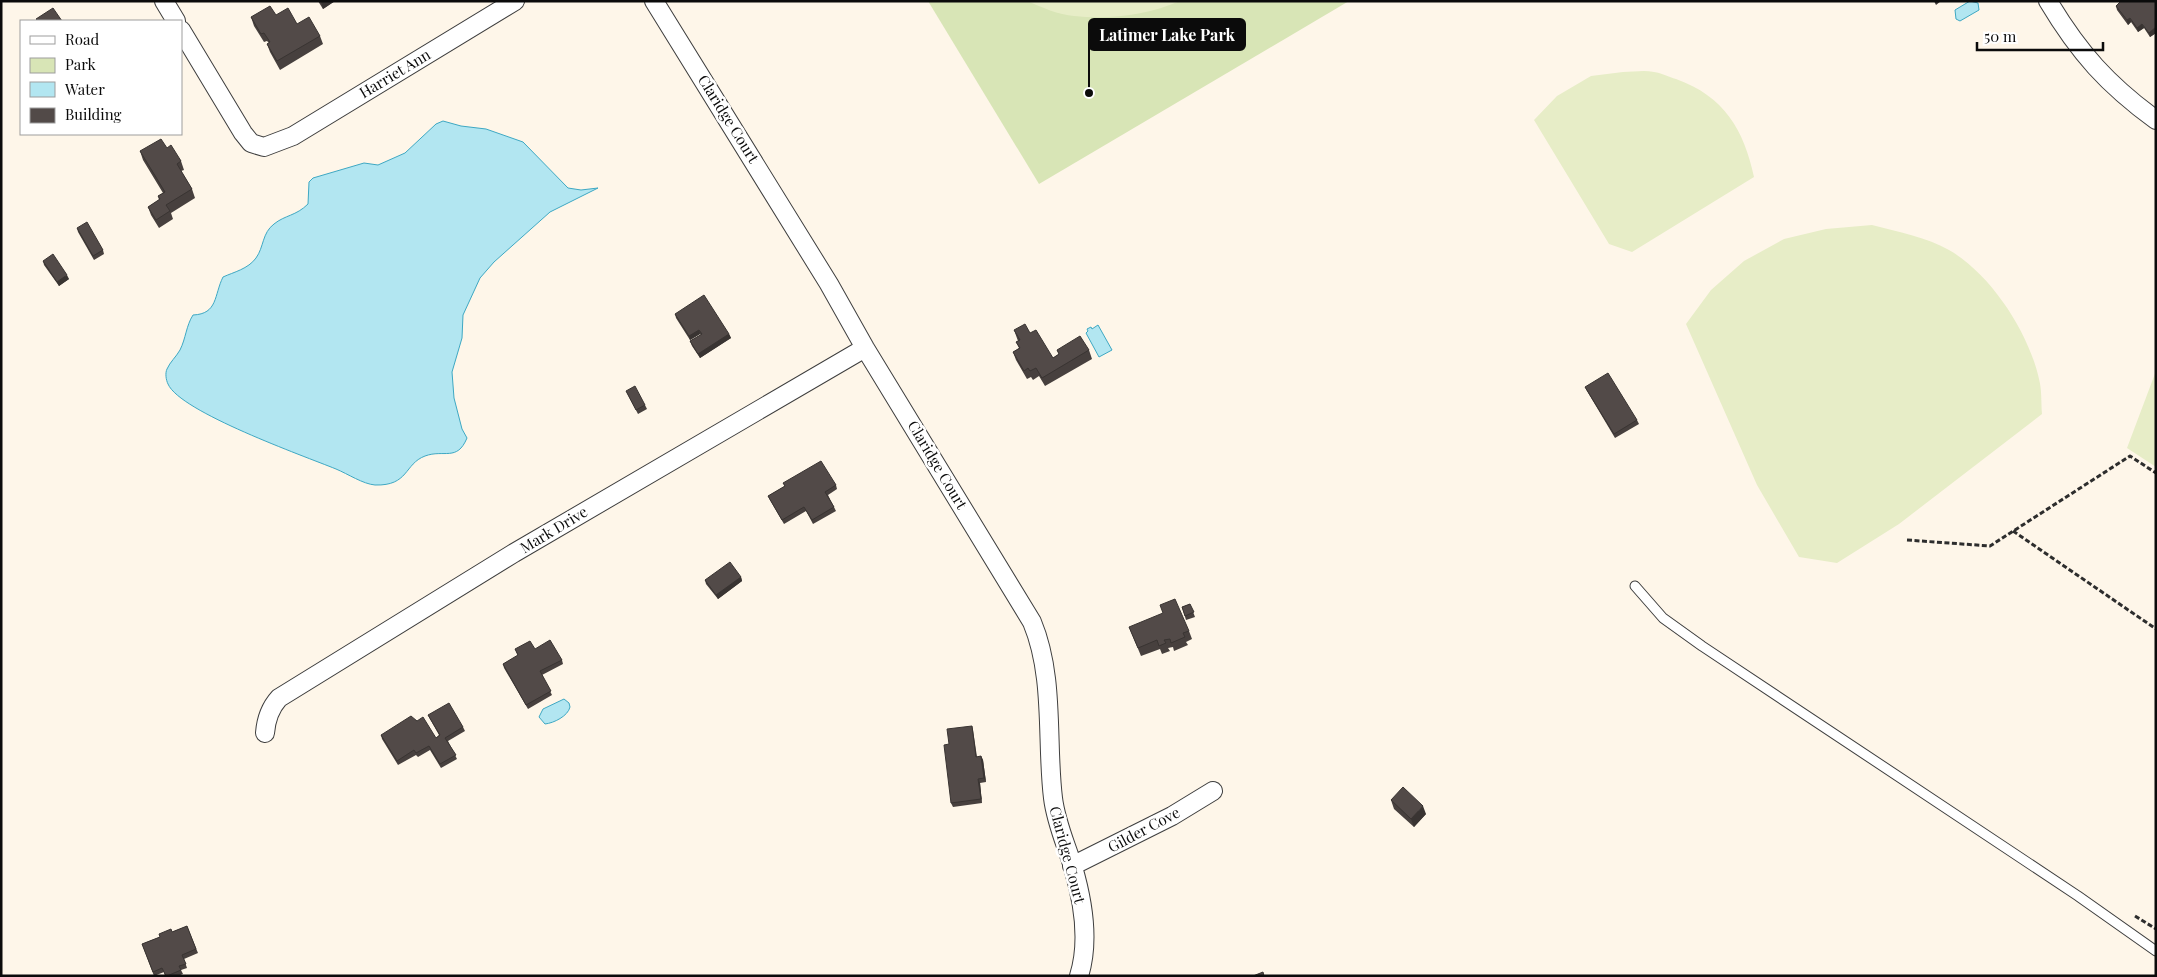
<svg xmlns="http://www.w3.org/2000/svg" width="2157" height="977" font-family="'Playfair Display',serif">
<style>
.green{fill:#d8e5b6}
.pitch{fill:#e7edc7}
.water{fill:#b2e6f1;stroke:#3ea8c3}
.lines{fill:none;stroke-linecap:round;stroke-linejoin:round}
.lane-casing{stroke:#3e3e3e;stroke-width:11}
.street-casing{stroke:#3e3e3e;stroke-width:20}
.path{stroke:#2d2d2d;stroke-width:3;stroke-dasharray:5 2.5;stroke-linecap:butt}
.lane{stroke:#fff;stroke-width:9}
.street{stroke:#fff;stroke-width:18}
.wall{fill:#47403e}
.shaded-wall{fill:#393432}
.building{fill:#524a48;stroke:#393432}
.labels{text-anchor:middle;stroke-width:5;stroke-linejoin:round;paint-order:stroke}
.street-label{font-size:15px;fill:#0b0b0b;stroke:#fff}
.leader{fill:none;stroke:#0b0b0b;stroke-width:2}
.callout-dot{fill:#0b0b0b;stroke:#fff;stroke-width:2}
.callout{fill:#0b0b0b;stroke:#0b0b0b;stroke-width:2}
.callout-label{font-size:16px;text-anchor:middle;font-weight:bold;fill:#fff}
</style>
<rect width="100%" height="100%" fill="#fef6e9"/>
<!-- green -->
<path class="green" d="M928,1H1349L1039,184Z"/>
<!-- pitch -->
<path class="pitch" d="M1027,1H1180C1147,15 1110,20 1074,16C1059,15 1041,7 1027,1Z
M1623,72C1633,72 1644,70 1654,72C1662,73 1669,77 1676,79C1724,96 1744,130 1754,177L1632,252L1609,244L1534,120L1557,96L1591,76Z
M1872,225C1898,232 1926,237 1949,250C1991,274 2029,333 2039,379C2042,390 2041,403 2042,414L1899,524L1837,563L1799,557L1757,485L1686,324L1711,290L1744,261L1784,239L1826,229Z
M2156,371V467L2127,448Z"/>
<!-- water -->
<path class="water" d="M1970,1L1978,3L1979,10L1960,21L1956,19L1955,10Z
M443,121L461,126L486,129L523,142L568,188L581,190L598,188L550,212L494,262L480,278L463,315L462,338L452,372L454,398L462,429L467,438C457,462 444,449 425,456C404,464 409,486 375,485C363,484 348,474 336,469C304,456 180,412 168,384C166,380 165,373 167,369C170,362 176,357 180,350C186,338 186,326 193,315C218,314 214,295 223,277C234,272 248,269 256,258C264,247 262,233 274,224C285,215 296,216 308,204L309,182L313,178L364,163L378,165L405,153L436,124Z
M1098,325L1112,350L1099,357L1086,333L1088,331L1087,329L1091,327L1092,329Z
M564,699L569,703L570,707C568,716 554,723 545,724L539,717L543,709Z"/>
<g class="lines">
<!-- lane casing -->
<g class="lane-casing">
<path id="lane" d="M1635,586L1663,618L1702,646L2078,896L2156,951"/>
</g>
<!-- street casing -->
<g class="street-casing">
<path id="street" d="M164,1L176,21
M654,1L829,284L865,348L1032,622C1055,677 1046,741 1053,798C1056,823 1066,844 1073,867C1083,901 1090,941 1079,976
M2048,1C2079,53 2108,85 2156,120
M181,30L243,133L251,143L264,147L293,136L515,1
M265,733C266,720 270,708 279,698L514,553L865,348
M1072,866L1172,816L1213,791"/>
</g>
<!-- path -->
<path class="path" d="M2013,531L2156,629
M1907,540L1990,546L2130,456L2156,473
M2135,916L2156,929"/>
<!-- lane -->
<use href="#lane" class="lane"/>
<!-- street -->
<use href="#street" class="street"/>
</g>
<!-- wall -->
<path class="wall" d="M318,1H335L323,9Z
M2156,1V33L2150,37L2144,28L2138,32L2131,22L2128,25L2117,10L2116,6Z
M276,15L320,36L323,44L280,70L270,52L267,44L269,43L267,41L264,42L254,26L251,17Z
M167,148L181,161L184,170L181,171L192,189L195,198L171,213L173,219L159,228L151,215L148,207L159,200L158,196L163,193L143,160L140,151Z
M77,228L103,250L104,254L94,260L78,232Z
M43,261L69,279L59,286L44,265Z
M675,314L729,334L731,338L700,358L692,346L690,341L701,335L700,334L690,340L676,318Z
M1014,330L1030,333L1053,358L1059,354L1057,350H1089L1092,359L1045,386L1039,376L1033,380L1031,377L1027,379L1016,360L1013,352L1019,348L1016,342L1018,341Z
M1585,387L1637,420L1639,424L1615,438L1587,391Z
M626,391L645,405L647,409L638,414Z
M783,483L836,485L837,489L828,495L836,511L813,524L806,511L784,524L770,500L768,496L785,486Z
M741,577L742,581L718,599L706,584L705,580Z
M1190,604L1195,617L1186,620L1182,607Z
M1129,627L1189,631L1192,639L1186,642L1188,645L1174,651L1173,647L1168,648L1170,651L1162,654L1160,649L1141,656Z
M515,649H535L562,660L563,664L542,675L552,695L528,709L504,668L503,664L518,656Z
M428,715L463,727L465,731L448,741L457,759L441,768L430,750L418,757L416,755L398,765L382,739L381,735L436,738L439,735L430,719Z
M972,726L973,730L977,757L981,756L983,760L986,782L980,783L982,803L953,807L951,803L949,744Z
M1391,800L1426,814L1414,827L1394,809Z
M187,926L198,953L184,959L187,968L181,970L183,974L178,976H165L164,972L154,976L142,944Z"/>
<!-- shaded-wall -->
<path class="shaded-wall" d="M321,1H335L323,9Z
M1934,1H1941L1936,5Z
M2130,18L2131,22L2128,25L2127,20Z
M2142,24L2144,28L2138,32L2137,28Z
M2156,27V33L2150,37L2149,33Z
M67,275L69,279L59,286L57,282Z
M699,330L700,334L690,340L689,336Z
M729,334L731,338L700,358L698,354Z
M741,577L742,581L718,599L716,595Z
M981,756L983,760L986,782L984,778Z
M978,779L980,783L982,803L981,799Z
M1423,806L1426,814L1414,827L1411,819Z"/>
<!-- building -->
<path class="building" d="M2121,1H2156V27L2149,33L2142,24L2137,28L2130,18L2127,20L2116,6Z
M270,6L276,15L288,8L297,24L309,17L320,36L277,61L267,44L270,42L264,33L261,34L251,17Z
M53,8L62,21H38L36,19Z
M161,139L167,148L171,145L181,161L177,164L192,189L166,205L170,211L156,220L148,207L160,199L158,196L165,192L140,151Z
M87,222L103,250L93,256L77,228Z
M53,254L67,275L57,282L43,261Z
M704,295L729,334L698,354L690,341L702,334L699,330L689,336L675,314Z
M1025,324L1030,333L1036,330L1053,358L1059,354L1057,350L1080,336L1089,350L1042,378L1036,368L1030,371L1028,368L1024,371L1013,352L1020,348L1016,342L1020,340L1014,330Z
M1608,373L1637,420L1614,434L1585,387Z
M635,386L645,405L636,410L626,391Z
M821,461L836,485L825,492L834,507L812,520L804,507L782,520L768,496L785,486L783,483Z
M730,562L741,577L716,595L705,580Z
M1175,599L1189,631L1183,633L1185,637L1171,643L1170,639L1164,640L1166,643L1159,646L1157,640L1138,648L1129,627L1163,613L1160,605Z
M1190,604L1194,612L1185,616L1182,607Z
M550,640L562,660L540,671L551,691L526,705L503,664L518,655L515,649L530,641L535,649Z
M449,703L463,727L445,738L456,755L440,764L429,746L416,753L414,750L397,761L381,735L411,716L417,721L423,717L436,738L440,735L428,715Z
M972,726L976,757L981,756L984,778L978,779L981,799L951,803L944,745L949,744L947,729Z
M1403,787L1423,806L1411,819L1391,800Z
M187,926L196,949L182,955L186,964L179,966L181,970L167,976H166L162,968L153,972L142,944L160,937L159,934L171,929L172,932Z
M1263,972L1264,976H1253Z"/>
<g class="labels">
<!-- street labels -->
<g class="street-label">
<text transform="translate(395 74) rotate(-31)" y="5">Harriet Ann</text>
<text transform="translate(728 119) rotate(58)" y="5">Claridge Court</text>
<text transform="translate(937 465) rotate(59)" y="5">Claridge Court</text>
<text transform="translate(554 530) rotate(-31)" y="5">Mark Drive</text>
<text transform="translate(1144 830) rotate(-28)" y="5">Gilder Cove</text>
<text transform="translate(1067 855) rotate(75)" y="5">Claridge Court</text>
</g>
</g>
<!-- callouts -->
<path class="leader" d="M1089 93L1089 35"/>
<circle class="callout-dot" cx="1089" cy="93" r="5"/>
<rect class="callout" x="1089" y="19" width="156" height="31" rx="5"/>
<g class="callout-label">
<text x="1167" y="41">Latimer Lake Park</text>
</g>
<!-- border -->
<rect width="2157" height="977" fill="none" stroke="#0b0b0b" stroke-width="5"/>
<!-- legend -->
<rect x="20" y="20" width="162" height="115" fill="#ffffff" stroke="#9d9d9d"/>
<rect x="30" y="36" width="25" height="8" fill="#ffffff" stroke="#9d9d9d"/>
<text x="65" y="45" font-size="15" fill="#0b0b0b">Road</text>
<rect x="30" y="58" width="25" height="15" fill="#d8e5b6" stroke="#9d9d9d"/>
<text x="65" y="70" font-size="15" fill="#0b0b0b">Park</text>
<rect x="30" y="82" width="25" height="15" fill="#b2e6f1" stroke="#9d9d9d"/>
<text x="65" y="95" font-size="15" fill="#0b0b0b">Water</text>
<rect x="30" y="108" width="25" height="15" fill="#524a48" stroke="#9d9d9d"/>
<text x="65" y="120" font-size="15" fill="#0b0b0b">Building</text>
<!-- scale -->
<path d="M1977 42v8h126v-8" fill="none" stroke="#0b0b0b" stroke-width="2.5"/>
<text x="1984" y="42" font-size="15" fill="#0b0b0b" stroke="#ffffff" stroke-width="4" paint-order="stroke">50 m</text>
</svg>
